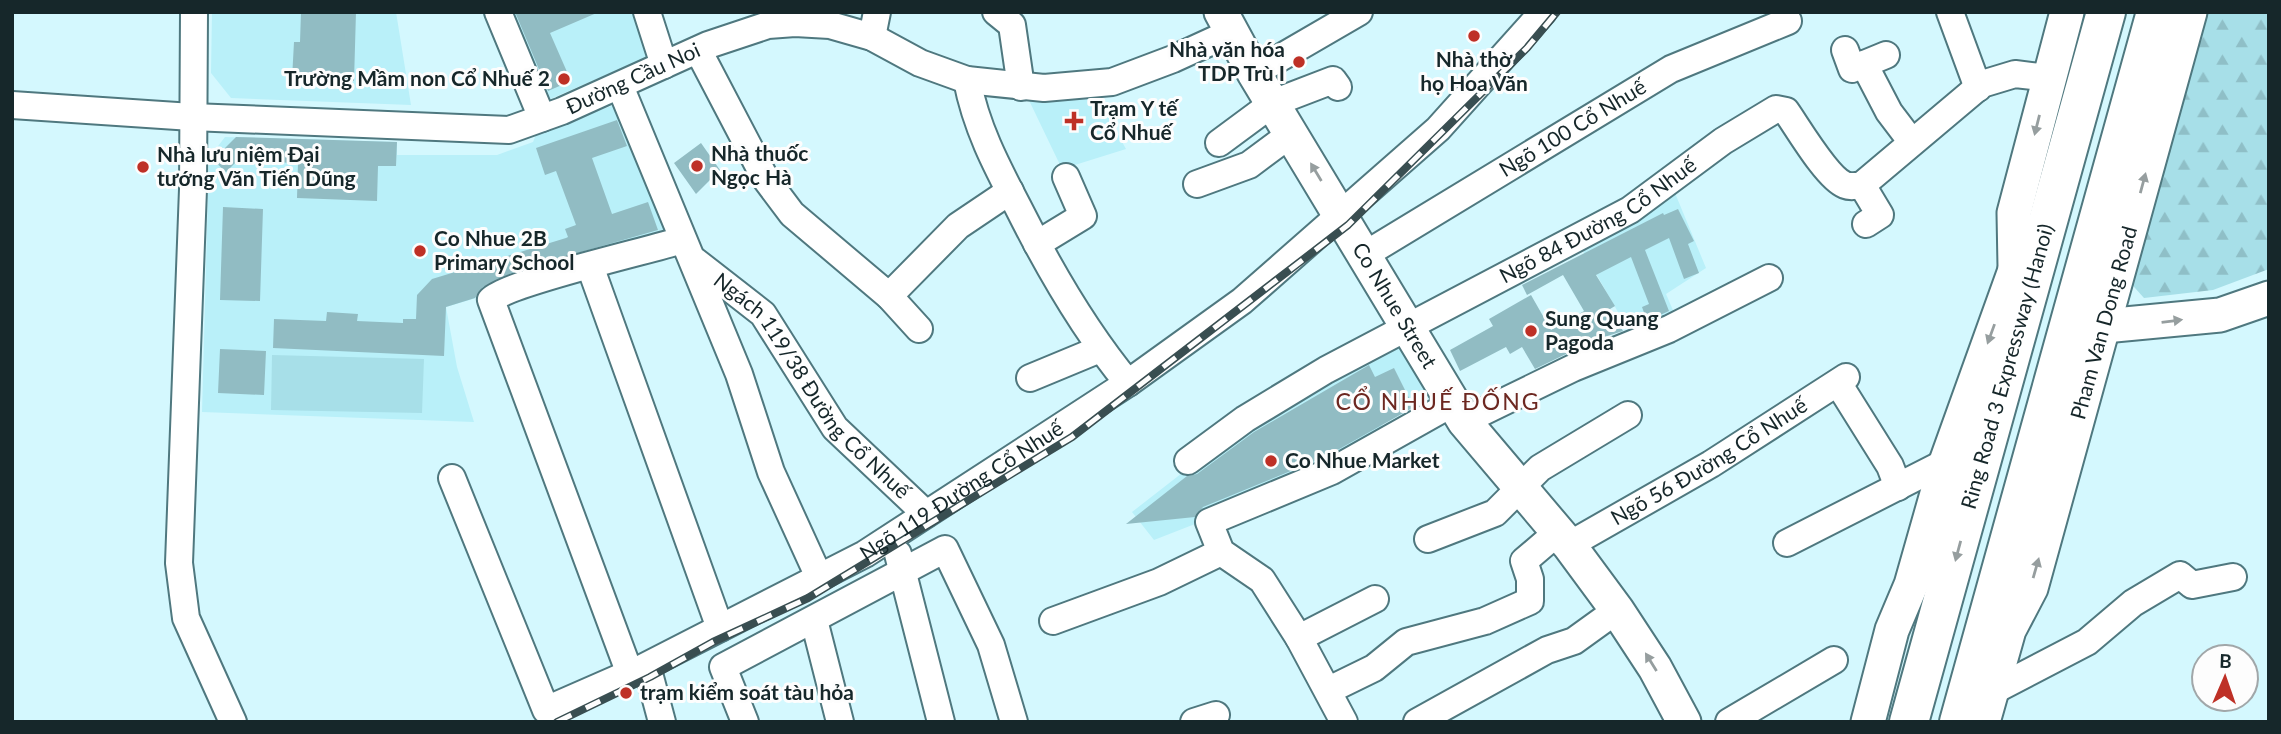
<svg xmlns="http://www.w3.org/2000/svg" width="2281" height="734" font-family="Lato,sans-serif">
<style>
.built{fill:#b9f0f9}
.grass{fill:#a7dfe8}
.forest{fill:url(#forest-firs)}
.building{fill:#91bcc3}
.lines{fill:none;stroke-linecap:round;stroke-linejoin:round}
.minor-casing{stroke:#4f787f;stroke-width:30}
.major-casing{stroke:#4f787f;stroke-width:37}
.highway-casing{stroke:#4f787f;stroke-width:42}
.minor{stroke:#fff;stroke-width:26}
.major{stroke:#fff;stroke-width:33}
.highway{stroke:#fff;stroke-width:38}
.rail-casing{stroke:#394e51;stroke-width:8}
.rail{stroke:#fdfdfd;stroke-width:5;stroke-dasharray:16;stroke-linecap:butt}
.oneway{fill:#969e9f}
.poi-dot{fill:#be3026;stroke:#fdfdfd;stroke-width:2.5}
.labels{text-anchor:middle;stroke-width:6;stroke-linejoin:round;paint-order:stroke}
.poi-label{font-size:21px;font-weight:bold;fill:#16272a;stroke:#fdfdfd;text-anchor:start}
.street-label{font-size:21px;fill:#16272a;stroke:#fdfdfd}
.neighbourhood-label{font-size:23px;letter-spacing:2px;fill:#6c2720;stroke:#fdfdfd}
</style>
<defs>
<pattern id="forest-firs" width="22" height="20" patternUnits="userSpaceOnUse" patternTransform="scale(1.75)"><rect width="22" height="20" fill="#a7dfe8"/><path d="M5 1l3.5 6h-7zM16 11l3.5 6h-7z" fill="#8fbfc7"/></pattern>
</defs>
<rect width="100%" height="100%" fill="#d4f8fe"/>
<!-- built -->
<path class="built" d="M212,12H396L411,105L231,98L211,73Z
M502,12H636L652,55L541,103Z
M1093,89L1126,149L1062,169L1025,92Z
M623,102L678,238L446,307L457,367L474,422L202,412L209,158L225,137L397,142V155H497L533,142L537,132Z
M1675,193L1706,268L1666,294L1678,322L1634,340L1579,244Z
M1401,338L1431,392L1379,418L1388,439L1300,483L1154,540L1132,512L1263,410Z"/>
<!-- grass -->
<path class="grass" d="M272,355L424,359L422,413L271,410Z"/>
<!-- forest -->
<path class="forest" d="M2198,12H2269V269L2213,290L2144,298L2126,278Z"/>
<!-- building -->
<path class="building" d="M301,12H356L354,81L292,79L294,42H300Z
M515,12H599L550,33L571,81L548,91Z
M617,120L627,146L592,158L612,214L648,202L658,230L518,270L483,287L475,298L446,307L444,356L273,348L274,319L326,321L327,312L358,314L357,321L403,323V319H416L417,295L432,279L566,238L568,237L565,229L576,225L556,171L545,175L536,148Z
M236,137L397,142L396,166H378L377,201L297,198L298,163L237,161L226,172L213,160Z
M701,143L720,170L696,194L674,163Z
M223,207L263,209L260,301L220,300Z
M1678,209L1694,241L1688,244L1699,273L1684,279L1669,238L1645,250L1669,311L1647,321L1642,307L1649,304L1631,257L1596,275L1615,306L1610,309L1623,331L1595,340L1535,369L1522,347L1510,354L1506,347L1460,371L1450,350L1493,326L1489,319L1531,295L1551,330L1584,311L1563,275L1527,295L1522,285L1663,213L1664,215Z
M220,349L266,351L264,395L218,393Z
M1369,365L1375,377L1394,368L1412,404L1421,400L1423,402L1325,457L1203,507L1195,517L1126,524L1187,476L1197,474L1254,432Z"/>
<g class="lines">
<!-- minor casing -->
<g class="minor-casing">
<g id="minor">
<path d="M194,12L193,189L179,563L186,618L233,722"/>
<path d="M498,12L542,118"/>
<path d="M647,12L664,65"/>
<path d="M996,12L1012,25L1021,87"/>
<path d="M1950,12L1978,88"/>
<path d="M872,37L877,12"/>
<path d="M698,50L765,178L792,214L889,296L919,329"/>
<path d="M1845,50L1852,69L1886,55"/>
<path d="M1864,64L1889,112L1911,141"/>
<path d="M1254,73L1359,12"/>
<path d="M967,80C976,127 996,165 1018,207C1049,269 1084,330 1128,383"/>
<path d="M620,86L739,374L771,472L819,577"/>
<path id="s1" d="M12,105L192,117L509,130L562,111L708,45L768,25L795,23L830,25L872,37L920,63L967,80L1044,88L1112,82L1173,59L1232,32"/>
<path d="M1219,143L1273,103L1333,80L1338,87"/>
<path d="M1197,184L1249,165L1292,133"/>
<path d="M1862,185L1880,215L1866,224"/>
<path d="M1037,244L1083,216L1066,177"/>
<path id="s2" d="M1366,254L1671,69L1788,21"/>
<path id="s3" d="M695,261L763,314L835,428L926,514"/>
<path d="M590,266L720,628"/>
<path d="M889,296L958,226L1010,191"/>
<path d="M1030,378L1100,349"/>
<path d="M1838,383L1890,466L1898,487"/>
<path d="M1464,421L1573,368L1669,329L1769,278"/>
<path id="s4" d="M1188,461L1245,419L1326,370L1630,210L1723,141L1776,109L1786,111C1798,128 1827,178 1845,185C1850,187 1856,186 1862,185L1982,84L2015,74L2049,78"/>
<path id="s5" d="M452,478L546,710L642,668L865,554L1128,383L1242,301L1438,129L1543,12"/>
<path d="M1428,539L1495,513L1540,468L1628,415"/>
<path d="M1787,543L1946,462"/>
<path id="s6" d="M1569,545L1711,464L1846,377"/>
<path d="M898,554L941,722"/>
<path d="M814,620L840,722"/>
<path d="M1053,621L1159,582L1221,552"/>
<path d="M1299,638L1375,599"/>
<path d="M630,674L491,300C509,282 648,251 682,240"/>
<path d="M650,677L662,722"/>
<path d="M1329,690L1374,668L1406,642L1485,621L1530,601V579L1524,561L1558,532"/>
<path d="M1991,692L2087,642L2133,603L2180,575L2192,585L2233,577"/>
<path d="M745,722L723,667L945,549L991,645L1014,722"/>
<path d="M1194,722L1216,715"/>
<path d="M1344,722L1299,638L1262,580L1221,552L1209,522L1332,471L1453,403"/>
<path d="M1417,722L1547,650L1574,641L1617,610"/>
<path d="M1729,722L1834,660"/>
</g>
</g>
<!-- major casing -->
<g class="major-casing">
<g id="major">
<path id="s7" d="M1221,12L1254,73L1464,421L1569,545L1617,610L1655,668L1684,722"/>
<path d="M2015,267L2014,213L2067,12"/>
<path d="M2104,326L2220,315L2269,298"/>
<path d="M1868,722L1892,630L1911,585L1946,462L2015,270L2033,236"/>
<path id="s8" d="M1983,722L2009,630L2031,588L2190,12"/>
</g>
</g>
<!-- highway casing -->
<g class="highway-casing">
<g id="highway">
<path id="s9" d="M1909,722L2106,12"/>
<path d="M1959,722L2156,12"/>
</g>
</g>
<!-- minor -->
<use href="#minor" class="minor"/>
<!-- major -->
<use href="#major" class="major"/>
<!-- highway -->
<use href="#highway" class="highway"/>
<!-- rail casing -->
<g class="rail-casing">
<path id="rail" d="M557,722L650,677L713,642L808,598L1072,437L1348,225L1527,48L1557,12"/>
</g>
<!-- rail -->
<use href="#rail" class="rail"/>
</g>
<!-- one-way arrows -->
<defs><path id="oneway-solid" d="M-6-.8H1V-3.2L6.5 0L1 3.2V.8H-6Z" transform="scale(1.75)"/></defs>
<g class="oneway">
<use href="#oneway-solid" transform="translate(2037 125) rotate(104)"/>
<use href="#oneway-solid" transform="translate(1316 172) rotate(-121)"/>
<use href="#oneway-solid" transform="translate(2143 183) rotate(-75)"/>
<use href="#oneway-solid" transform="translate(2172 321) rotate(-7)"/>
<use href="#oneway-solid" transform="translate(1991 334) rotate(110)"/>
<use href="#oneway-solid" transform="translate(1958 551) rotate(105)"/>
<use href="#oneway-solid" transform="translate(2036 568) rotate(-74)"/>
<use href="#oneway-solid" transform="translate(1651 662) rotate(-122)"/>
</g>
<!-- markers -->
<g class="poi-dot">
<circle cx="1474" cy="36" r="7"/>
<circle cx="1299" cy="62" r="7"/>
<circle cx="564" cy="79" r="7"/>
<path d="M1070.5 110.5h7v7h7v7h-7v7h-7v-7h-7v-7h7z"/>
<circle cx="697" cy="166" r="7"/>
<circle cx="143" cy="167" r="7"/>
<circle cx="420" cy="251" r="7"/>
<circle cx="1531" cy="331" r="7"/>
<circle cx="1271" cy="461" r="7"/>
<circle cx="626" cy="693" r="7"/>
</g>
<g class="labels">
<!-- poi labels -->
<g class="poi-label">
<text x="1285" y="57" text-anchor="end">Nhà văn hóa<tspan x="1285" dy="24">TDP Trù I</tspan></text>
<text x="1474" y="67" text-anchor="middle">Nhà thờ<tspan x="1474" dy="24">họ Hoa Văn</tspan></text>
<text x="550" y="86" text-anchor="end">Trường Mầm non Cổ Nhuế 2</text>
<text x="1090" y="116">Trạm Y tế<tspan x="1090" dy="24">Cổ Nhuế</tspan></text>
<text x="711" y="161">Nhà thuốc<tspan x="711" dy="24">Ngọc Hà</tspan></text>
<text x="157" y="162">Nhà lưu niệm Đại<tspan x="157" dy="24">tướng Văn Tiến Dũng</tspan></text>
<text x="434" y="246">Co Nhue 2B<tspan x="434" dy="24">Primary School</tspan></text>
<text x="1545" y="326">Sung Quang<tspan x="1545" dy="24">Pagoda</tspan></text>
<text x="1285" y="468">Co Nhue Market</text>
<text x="640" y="700">trạm kiểm soát tàu hỏa</text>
</g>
<!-- street labels -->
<g class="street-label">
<text dy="7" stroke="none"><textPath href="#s1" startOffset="632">Đường Cầu Noi</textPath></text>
<text dy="7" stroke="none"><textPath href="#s2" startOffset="242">Ngõ 100 Cổ Nhuế</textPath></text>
<text dy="7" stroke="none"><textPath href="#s4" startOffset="476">Ngõ 84 Đường Cổ Nhuế</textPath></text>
<text dy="7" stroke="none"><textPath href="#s7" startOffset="341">Co Nhue Street</textPath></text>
<text dy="7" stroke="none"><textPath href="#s8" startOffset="418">Pham Van Dong Road</textPath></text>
<text dy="7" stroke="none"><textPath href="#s9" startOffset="369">Ring Road 3 Expressway (Hanoi)</textPath></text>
<text dy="7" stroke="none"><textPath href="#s3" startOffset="173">Ngách 119/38 Đường Cổ Nhuế</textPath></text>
<text dy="7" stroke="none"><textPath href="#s6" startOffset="163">Ngõ 56 Đường Cổ Nhuế</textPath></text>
<text dy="7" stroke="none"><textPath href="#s5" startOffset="721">Ngõ 119 Đường Cổ Nhuế</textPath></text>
</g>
<!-- neighbourhood labels -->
<g class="neighbourhood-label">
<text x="1438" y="410">CỔ NHUẾ ĐỐNG</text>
</g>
</g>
<!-- border -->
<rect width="2281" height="734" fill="none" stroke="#16272a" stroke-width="28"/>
<!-- north arrow -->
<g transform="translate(2225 678) rotate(2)"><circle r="33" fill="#fdfdfd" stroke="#a1a7a9" stroke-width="2"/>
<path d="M0-5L12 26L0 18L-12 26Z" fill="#be3026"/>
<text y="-10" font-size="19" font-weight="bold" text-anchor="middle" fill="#16272a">B</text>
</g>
</svg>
